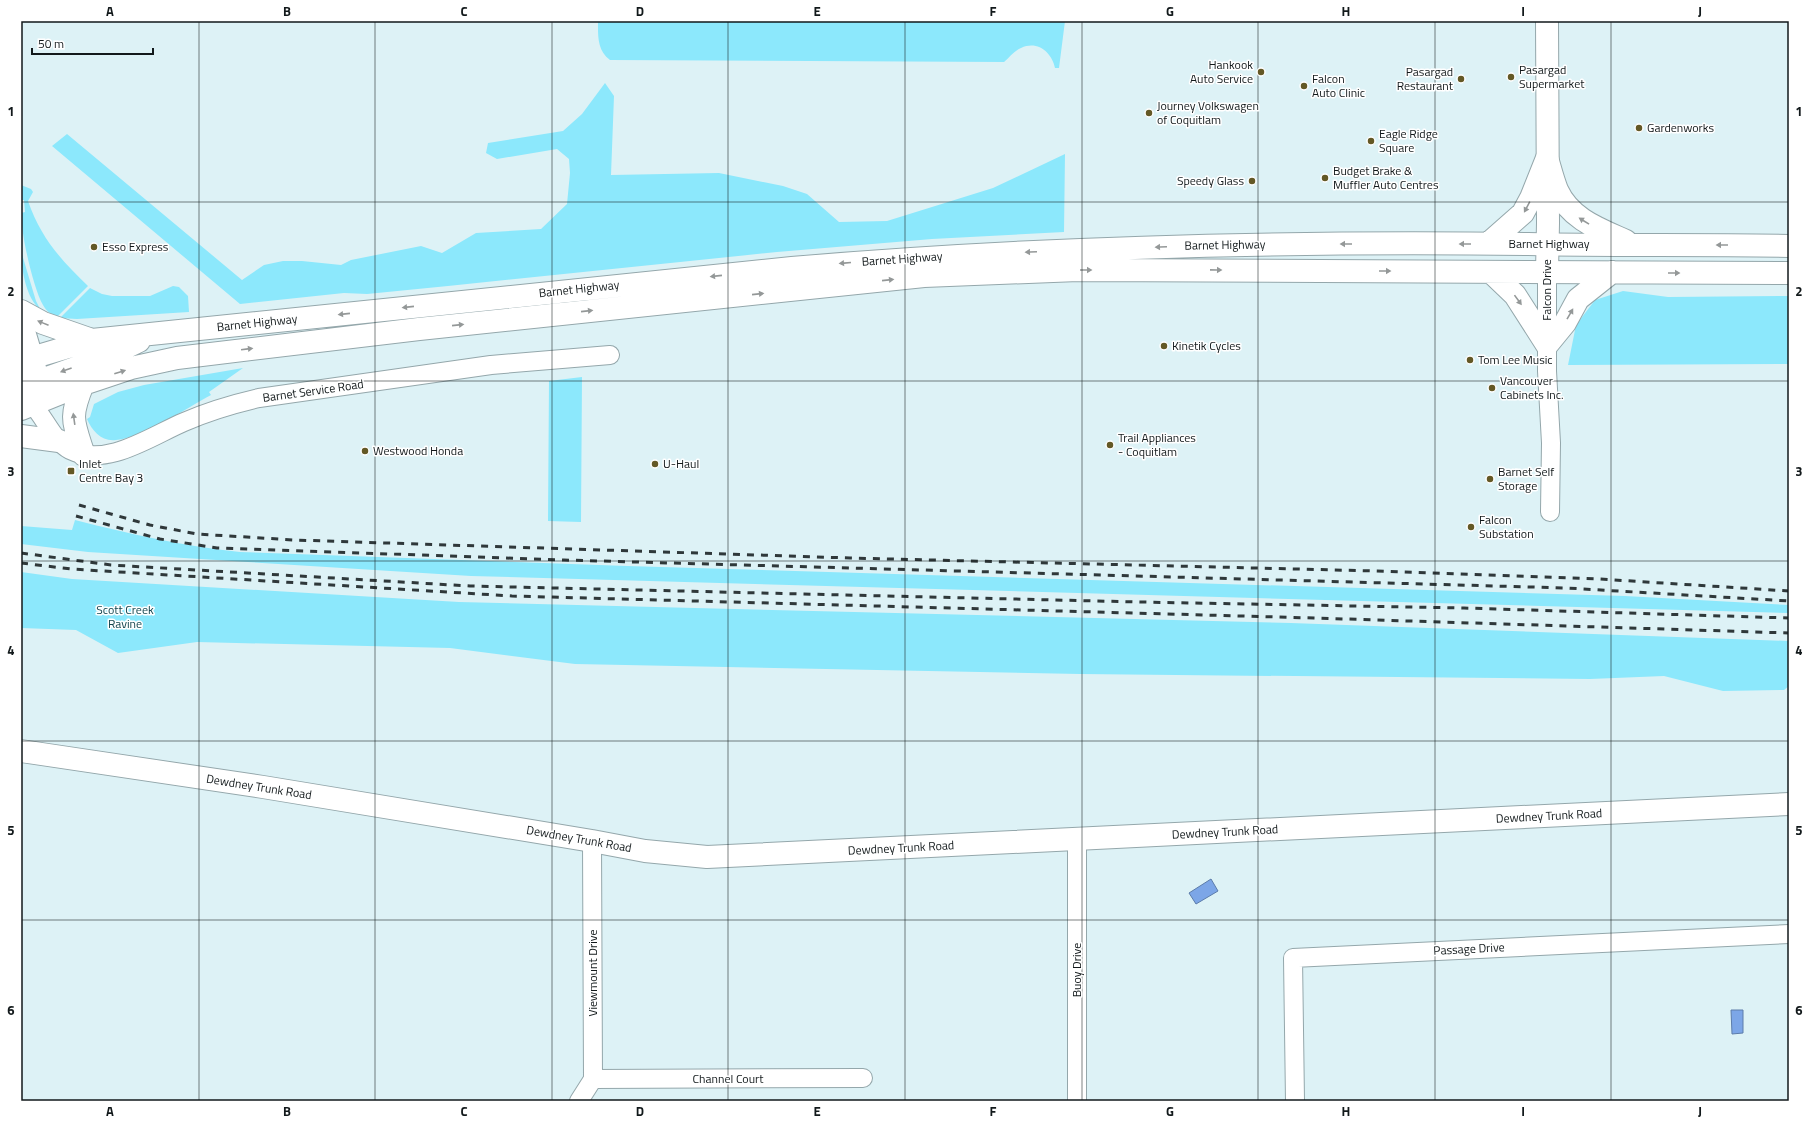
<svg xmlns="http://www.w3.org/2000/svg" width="1810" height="1122" font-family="'Titillium Web',sans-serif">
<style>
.green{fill:#8ce8fc}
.water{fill:#7ca6e7;stroke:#5c7caa}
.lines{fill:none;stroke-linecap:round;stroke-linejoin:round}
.minor-casing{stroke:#94a7ab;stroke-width:20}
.tertiary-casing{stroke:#94a7ab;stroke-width:24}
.secondary-casing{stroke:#94a7ab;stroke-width:24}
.primary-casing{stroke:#94a7ab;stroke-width:24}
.minor{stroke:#fff;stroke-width:18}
.tertiary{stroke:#fff;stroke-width:22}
.secondary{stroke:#fff;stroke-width:22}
.primary{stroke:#fff;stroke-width:22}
.rail{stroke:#2f383a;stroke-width:3;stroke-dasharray:7 7;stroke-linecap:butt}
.oneway{fill:#949898}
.grid{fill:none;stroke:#12191b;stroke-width:1;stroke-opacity:0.55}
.poi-dot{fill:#635825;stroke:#fff;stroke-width:1.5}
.labels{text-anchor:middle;stroke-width:3;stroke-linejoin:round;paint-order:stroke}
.poi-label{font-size:12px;fill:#12191b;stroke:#fff;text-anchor:start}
.street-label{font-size:12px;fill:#12191b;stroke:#fff}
.park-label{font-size:12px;fill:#12454e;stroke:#fff}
.neatline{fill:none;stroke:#12191b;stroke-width:1.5}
.grid-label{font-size:13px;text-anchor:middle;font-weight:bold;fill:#12191b}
</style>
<rect width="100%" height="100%" fill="#ddf2f6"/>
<!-- green -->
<path class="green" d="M598,21H1065L1059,68H1055C1052,53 1038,40 1021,48C1014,51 1010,57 1004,62L610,60C597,50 598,36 598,21Z
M605,83L614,96L611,175L719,173L783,186L807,194L839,222L887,221L993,188L1065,154L1064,232L932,239L777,252L448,286L367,294L344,293L240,304L52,146L67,134L242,280L264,265L283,261H302L341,265L351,260L421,246L442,253L476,233L541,229L567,204L570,173L569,159L557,149L497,159L486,153L488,143L563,131L582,114Z
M21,185L31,189L33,192L28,201C41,238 60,259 88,286L57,317C51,314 46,311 43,305C33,288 21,233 21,213L25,212L24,200H21Z
M21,251L36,301L40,309C26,299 21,267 21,251Z
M173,286L179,287L188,296L189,312L77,319L60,318L90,288L102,294L112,296H150Z
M1623,291L1668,297L1789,296V364L1568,365L1576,325L1595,300Z
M243,368L209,392L211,395C185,409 145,437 116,440C102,442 92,431 87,419L90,417L94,404L118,392L144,385Z
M582,377L581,522L548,521L549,381Z
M75,520C130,534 183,546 240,552L627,566L1625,596L1789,605V613L471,576L88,552L21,544V526L72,530Z
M21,572L72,579L459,602L1291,623L1789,641V686L1784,690L1723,691L1664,676L1590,679L1080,674L575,664L450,648L197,642L118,653L76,630L21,628Z"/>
<!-- water -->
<path class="water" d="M1211,879L1218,891L1196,904L1189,893Z
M1731,1010H1743V1033L1732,1034Z"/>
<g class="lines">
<!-- minor casing -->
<g class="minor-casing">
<path id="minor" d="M1547,272V371L1551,443L1550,512
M32,404C45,418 54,442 70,450C107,468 151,436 184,422C209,411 233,404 259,398L491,365L610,355
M1077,839V1101
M593,1079L863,1078
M579,1101L593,1079L592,841
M1295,1101L1293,958L1789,934"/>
</g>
<!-- tertiary casing -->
<g class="tertiary-casing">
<path id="tertiary" d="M1547,272L1548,223L1547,21"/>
</g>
<!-- secondary casing -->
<g class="secondary-casing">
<path id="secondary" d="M21,321L44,399
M21,378L32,404
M21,751L263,787L592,841L645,851L707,857L1789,804"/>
</g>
<!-- primary casing -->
<g class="primary-casing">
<path id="primary" d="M1547,158C1550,168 1553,180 1557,190C1570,219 1599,229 1626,241
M1489,243L1523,213L1531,198L1547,158
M1491,272L1515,295L1547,345L1565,323L1578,299L1612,272
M21,311L43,323L92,340
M21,361L92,340L792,268C1037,247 1283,241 1528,244C1615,246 1702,244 1789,246
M83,384C69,418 73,421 84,455
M32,404V393L38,381L106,357L139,341
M21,409L83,384L131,368L177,358L419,329L924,276L1078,270L1789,273
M21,436L59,441"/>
</g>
<!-- minor -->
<use href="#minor" class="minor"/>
<!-- tertiary -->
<use href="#tertiary" class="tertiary"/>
<!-- secondary -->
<use href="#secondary" class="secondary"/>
<!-- primary -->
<use href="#primary" class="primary"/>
<!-- rail -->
<path class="rail" d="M79,505L150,525L197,534L294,540L850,558L1377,571L1599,579L1789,591
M76,516L160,539L217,548L564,560L1566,588L1789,601
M21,553L111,565L470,586L1140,602L1464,608L1789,618
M21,563L71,569L512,596L1314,618L1789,633"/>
</g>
<!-- one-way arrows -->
<defs><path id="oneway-solid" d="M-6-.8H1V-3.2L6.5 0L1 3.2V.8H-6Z"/></defs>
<g class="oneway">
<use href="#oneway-solid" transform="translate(1527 207) rotate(118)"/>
<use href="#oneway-solid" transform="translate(1584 221) rotate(-148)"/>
<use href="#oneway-solid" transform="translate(1346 244) rotate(180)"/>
<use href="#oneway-solid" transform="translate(1465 244) rotate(180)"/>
<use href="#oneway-solid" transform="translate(1722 245) rotate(-180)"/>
<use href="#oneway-solid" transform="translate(1161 247) rotate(178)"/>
<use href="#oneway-solid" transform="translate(1031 252) rotate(178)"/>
<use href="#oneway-solid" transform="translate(845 263) rotate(175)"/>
<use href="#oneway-solid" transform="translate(1086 270)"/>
<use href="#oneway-solid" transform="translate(1216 270) rotate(1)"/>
<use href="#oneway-solid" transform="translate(1385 271)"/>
<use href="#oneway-solid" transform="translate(1674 273)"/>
<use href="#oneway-solid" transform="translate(716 276) rotate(174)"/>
<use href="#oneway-solid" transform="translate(888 280) rotate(-6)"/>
<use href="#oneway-solid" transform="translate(758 294) rotate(-6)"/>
<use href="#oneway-solid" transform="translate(1518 300) rotate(54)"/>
<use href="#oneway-solid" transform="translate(408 307) rotate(174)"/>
<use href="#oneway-solid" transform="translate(587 311) rotate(-6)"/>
<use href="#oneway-solid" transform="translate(344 314) rotate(174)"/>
<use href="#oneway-solid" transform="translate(1570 314) rotate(-60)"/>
<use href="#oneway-solid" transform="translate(43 323) rotate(-158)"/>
<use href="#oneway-solid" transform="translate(458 325) rotate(-6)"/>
<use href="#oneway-solid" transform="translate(247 349) rotate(-7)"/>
<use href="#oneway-solid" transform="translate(66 370) rotate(160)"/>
<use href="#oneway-solid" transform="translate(120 372) rotate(-18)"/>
<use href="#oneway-solid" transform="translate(74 419) rotate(-98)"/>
</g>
<!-- grid -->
<path class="grid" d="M199,21V1101M375,21V1101M552,21V1101M728,21V1101M905,21V1101M1082,21V1101M1258,21V1101M1435,21V1101M1611,21V1101M21,202H1789M21,381H1789M21,561H1789M21,741H1789M21,920H1789"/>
<!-- markers -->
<g class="poi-dot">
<circle cx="1261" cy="72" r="4"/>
<circle cx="1511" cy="77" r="4"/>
<circle cx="1461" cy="79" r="4"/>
<circle cx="1304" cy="86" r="4"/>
<circle cx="1149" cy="113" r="4"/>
<circle cx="1639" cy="128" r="4"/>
<circle cx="1371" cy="141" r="4"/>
<circle cx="1325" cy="178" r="4"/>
<circle cx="1252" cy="181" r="4"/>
<circle cx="94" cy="247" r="4"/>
<circle cx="1164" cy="346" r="4"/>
<circle cx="1470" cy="360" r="4"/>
<circle cx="1492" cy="388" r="4"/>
<circle cx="1110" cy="445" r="4"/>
<circle cx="365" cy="451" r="4"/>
<circle cx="655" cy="464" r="4"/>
<rect x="67" y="467" width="8" height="8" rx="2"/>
<circle cx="1490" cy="479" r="4"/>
<circle cx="1471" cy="527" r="4"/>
</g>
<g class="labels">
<!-- poi labels -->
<g class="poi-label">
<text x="1253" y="69" text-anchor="end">Hankook<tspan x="1253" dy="14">Auto Service</tspan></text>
<text x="1519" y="74">Pasargad<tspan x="1519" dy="14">Supermarket</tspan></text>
<text x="1453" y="76" text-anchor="end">Pasargad<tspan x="1453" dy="14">Restaurant</tspan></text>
<text x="1312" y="83">Falcon<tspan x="1312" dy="14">Auto Clinic</tspan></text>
<text x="1157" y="110">Journey Volkswagen<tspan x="1157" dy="14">of Coquitlam</tspan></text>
<text x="1647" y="132">Gardenworks</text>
<text x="1379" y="138">Eagle Ridge<tspan x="1379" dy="14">Square</tspan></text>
<text x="1333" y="175">Budget Brake &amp;<tspan x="1333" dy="14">Muffler Auto Centres</tspan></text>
<text x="1244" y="185" text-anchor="end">Speedy Glass</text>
<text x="102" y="251">Esso Express</text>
<text x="1172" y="350">Kinetik Cycles</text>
<text x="1478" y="364">Tom Lee Music</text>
<text x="1500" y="385">Vancouver<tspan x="1500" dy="14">Cabinets Inc.</tspan></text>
<text x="1118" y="442">Trail Appliances<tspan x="1118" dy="14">- Coquitlam</tspan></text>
<text x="373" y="455">Westwood Honda</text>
<text x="79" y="468">Inlet<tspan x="79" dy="14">Centre Bay 3</tspan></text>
<text x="663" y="468">U-Haul</text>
<text x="1498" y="476">Barnet Self<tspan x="1498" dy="14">Storage</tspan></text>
<text x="1479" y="524">Falcon<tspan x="1479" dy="14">Substation</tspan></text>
</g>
<!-- street labels -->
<g class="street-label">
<text x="1549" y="248">Barnet Highway</text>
<text transform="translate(1225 245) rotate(-1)" y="4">Barnet Highway</text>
<text transform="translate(902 259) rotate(-4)" y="4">Barnet Highway</text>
<text transform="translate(579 289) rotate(-6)" y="4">Barnet Highway</text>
<text transform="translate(1547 290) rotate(-90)" y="4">Falcon Drive</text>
<text transform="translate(257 323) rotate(-6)" y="4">Barnet Highway</text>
<text transform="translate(313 391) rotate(-8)" y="4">Barnet Service Road</text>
<text transform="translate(259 787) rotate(9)" y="4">Dewdney Trunk Road</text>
<text transform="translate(1549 816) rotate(-3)" y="4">Dewdney Trunk Road</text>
<text transform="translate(1225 832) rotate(-3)" y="4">Dewdney Trunk Road</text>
<text transform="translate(579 839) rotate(10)" y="4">Dewdney Trunk Road</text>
<text transform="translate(901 848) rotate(-3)" y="4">Dewdney Trunk Road</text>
<text transform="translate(1469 949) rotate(-3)" y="4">Passage Drive</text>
<text transform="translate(1077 970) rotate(-90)" y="4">Buoy Drive</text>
<text transform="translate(593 973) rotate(-90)" y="4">Viewmount Drive</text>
<text x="728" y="1083">Channel Court</text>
</g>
<!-- park labels -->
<g class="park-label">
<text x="125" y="614">Scott Creek<tspan x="125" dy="14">Ravine</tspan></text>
</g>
</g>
<!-- border -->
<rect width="1810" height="1122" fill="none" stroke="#ffffff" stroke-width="44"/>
<!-- scale -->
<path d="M32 48v6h121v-6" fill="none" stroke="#12191b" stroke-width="2"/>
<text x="38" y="48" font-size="12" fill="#12191b" stroke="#ffffff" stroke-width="3" paint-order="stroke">50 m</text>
<rect x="22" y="22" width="1766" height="1078" class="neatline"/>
<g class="grid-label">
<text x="110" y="16">A</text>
<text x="287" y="16">B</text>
<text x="464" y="16">C</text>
<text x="640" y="16">D</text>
<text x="817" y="16">E</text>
<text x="993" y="16">F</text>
<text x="1170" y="16">G</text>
<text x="1346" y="16">H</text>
<text x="1523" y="16">I</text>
<text x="1700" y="16">J</text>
<text x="11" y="116">1</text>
<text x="1799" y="116">1</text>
<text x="11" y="296">2</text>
<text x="1799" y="296">2</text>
<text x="11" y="476">3</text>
<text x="1799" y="476">3</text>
<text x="11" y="655">4</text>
<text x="1799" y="655">4</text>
<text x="11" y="835">5</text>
<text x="1799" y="835">5</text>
<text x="11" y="1015">6</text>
<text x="1799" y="1015">6</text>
<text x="110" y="1116">A</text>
<text x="287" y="1116">B</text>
<text x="464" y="1116">C</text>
<text x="640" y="1116">D</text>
<text x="817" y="1116">E</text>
<text x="993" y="1116">F</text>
<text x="1170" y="1116">G</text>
<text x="1346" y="1116">H</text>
<text x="1523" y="1116">I</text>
<text x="1700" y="1116">J</text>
</g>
</svg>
